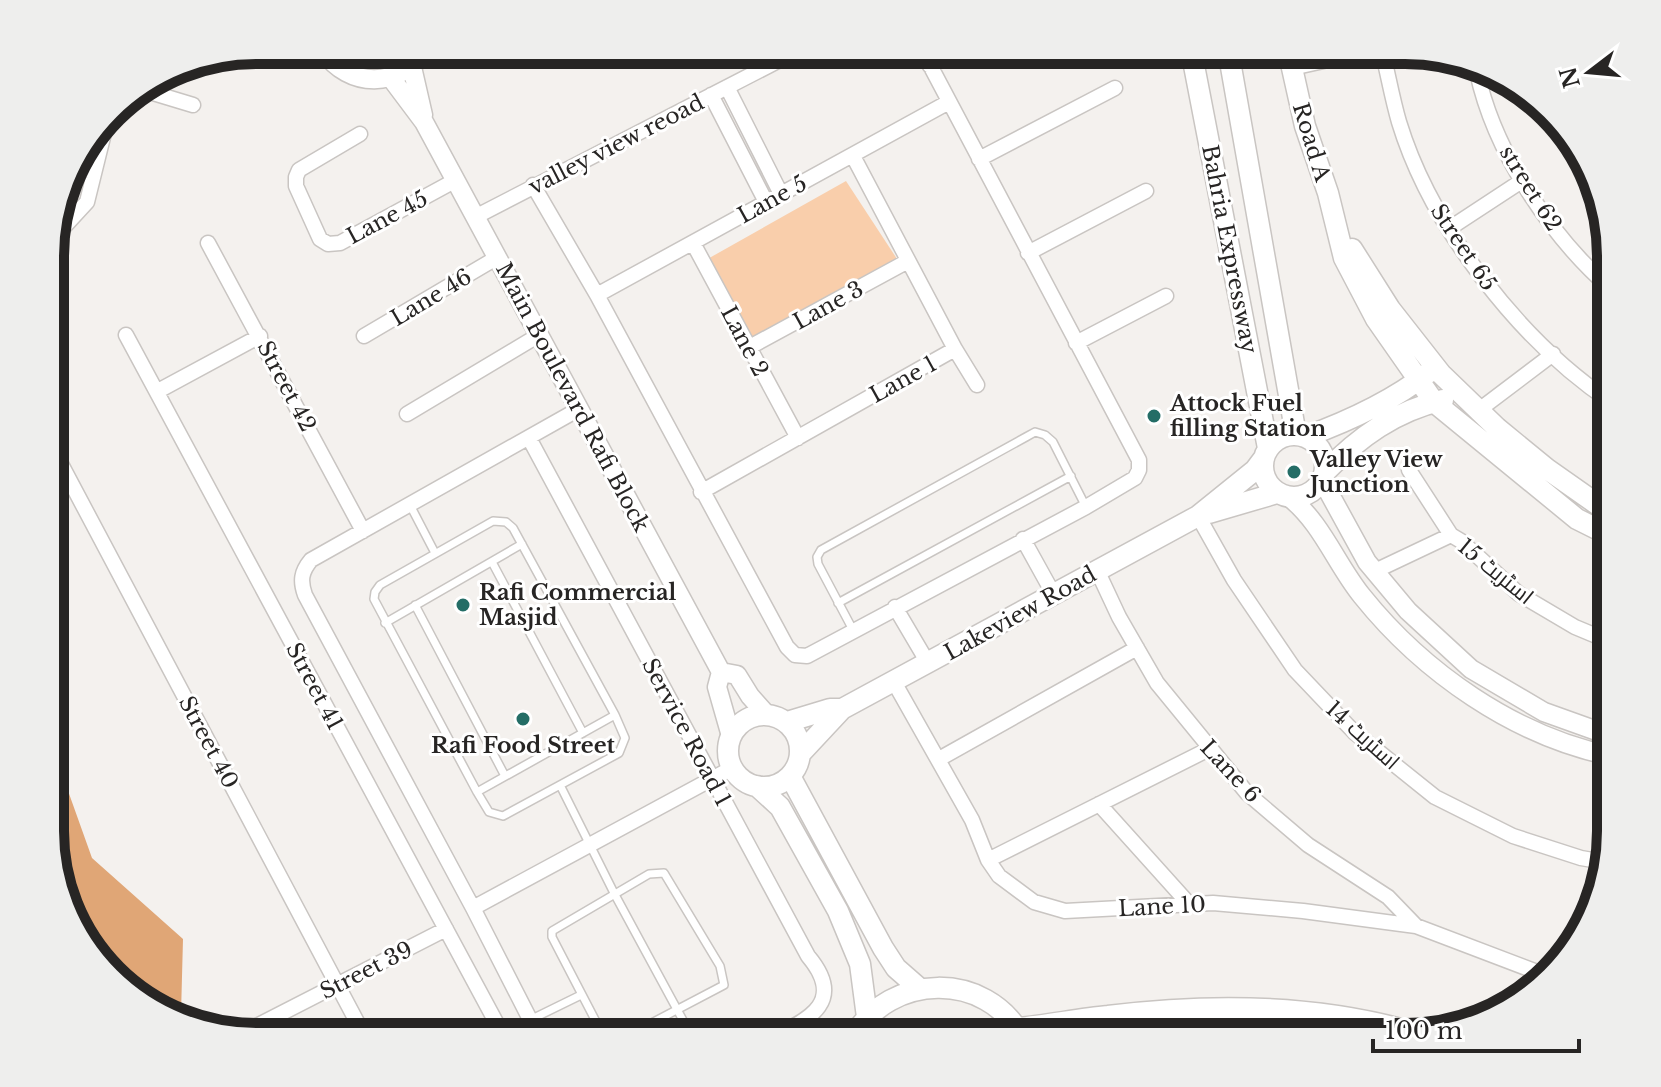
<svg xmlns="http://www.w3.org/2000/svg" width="1661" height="1087" font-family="'Libre Baskerville',Cairo,serif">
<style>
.green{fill:#f9ceab}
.forest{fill:#e0a676}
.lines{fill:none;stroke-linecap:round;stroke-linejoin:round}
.service-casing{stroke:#c9c5c2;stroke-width:10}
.minor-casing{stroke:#c9c5c2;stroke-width:17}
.tertiary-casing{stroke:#c9c5c2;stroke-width:21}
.secondary-casing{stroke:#c9c5c2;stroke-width:23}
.service{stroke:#fff;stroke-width:7}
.minor{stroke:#fff;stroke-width:14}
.tertiary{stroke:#fff;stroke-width:18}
.secondary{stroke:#fff;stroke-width:20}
.poi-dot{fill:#246d66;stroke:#fff;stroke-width:3}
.labels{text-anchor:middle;stroke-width:6;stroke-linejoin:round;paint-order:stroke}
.street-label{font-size:22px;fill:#272524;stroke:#fff}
.poi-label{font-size:22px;font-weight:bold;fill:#272524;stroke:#fff;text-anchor:start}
.rim{fill:none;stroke:#272524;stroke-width:10}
</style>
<rect width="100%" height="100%" fill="#f4f1ee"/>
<!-- green -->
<path class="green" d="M846,181L899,262L748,343L704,261Z"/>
<!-- forest -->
<path class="forest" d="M52,746L92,858L183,939L181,1014L141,1002L78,934L52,858Z"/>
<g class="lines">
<!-- service casing -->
<g class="service-casing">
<path id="service" d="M410,505L435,553
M493,521L506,522L513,528L615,715L625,738L619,753L503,816L489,812L477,792L374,599L375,592L380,585Z
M492,562L583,733
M838,603L1071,476
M415,605L505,776
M385,623L522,544
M853,630L818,564L817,557L821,550L1026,437L1035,432L1045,435L1053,442L1086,507
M561,787L614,893L692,1037
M477,792L615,715
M530,1020L581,995
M604,1037L552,937V931L649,874L664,873L720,966L724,985L625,1037"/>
</g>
<!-- minor casing -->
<g class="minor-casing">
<path id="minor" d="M526,50C546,64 558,60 579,50
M1382,50C1388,74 1392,98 1399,122C1431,227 1520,341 1611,402
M930,66L961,50
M1292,68L1373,50
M1477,72C1494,151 1550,236 1611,289
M727,87L781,194
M140,89L193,105
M711,95L766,202
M360,134L299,170L296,177V186L320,239L328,244L340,243L456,180
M979,159L1115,88
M72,164L94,173
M533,185L597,295L787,647L795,655L807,656L1086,507L1135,478L1139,470V460L922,50
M475,217L799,50
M1450,228L1523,180
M52,240L87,202L108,117
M208,243L363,531
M693,243L798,438
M1028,253L1146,191
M597,295L947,103
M126,335L504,1037
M364,336L498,257
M1076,343L1166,296
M748,348L908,261
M955,349L977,385
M158,391L260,336
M1479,410L1553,354
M407,414L539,335
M529,438L808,956C845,1000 812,1019 772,1037
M52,447L365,1037
M1409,470L1451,535L1461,541L1519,594L1575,627L1611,642
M701,492L955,349L853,156
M1198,516L1234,580L1295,670L1354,732L1435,797L1513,836L1581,858L1604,862
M1023,539L1054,595
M1097,570L1119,617L1157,683L1247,793L1308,845L1388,897L1416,926
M1375,571L1451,535
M895,607L928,663
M894,682L972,820L988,860L999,876L1034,902L1065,911L1213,903L1303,911L1416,926L1545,975
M939,759L1137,648
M1099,804L1189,904
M988,860L1209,749
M473,908L732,768
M243,1033L446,929
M539,1037L473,908L305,595C300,581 301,572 311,560L579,409"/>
</g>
<!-- tertiary casing -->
<g class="tertiary-casing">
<path id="tertiary" d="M323,50C349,90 400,88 426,50
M412,67L423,115
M391,78L424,122L721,672
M1322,480L1367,562L1408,611L1471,669L1544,712L1611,736
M1289,497C1322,523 1336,564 1362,596C1423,672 1514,736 1611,756
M721,672L717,687L731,736
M721,672L737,675L750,696L766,714"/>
</g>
<!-- secondary casing -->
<g class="secondary-casing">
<path id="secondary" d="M1191,50L1268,448
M1228,50L1296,435
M1288,50L1305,126L1328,193L1344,258L1376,319L1434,402L1577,519L1611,536
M1352,249L1390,309L1441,374L1497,428L1547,469L1611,514
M1263 466a31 31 0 1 1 62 0a31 31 0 1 1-62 0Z
M1305,437C1349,421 1391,402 1428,373
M1325,472C1359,437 1395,411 1443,400
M1209,513L1277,493
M728 751a36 36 0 1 1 72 0a36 36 0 1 1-72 0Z
M787,722L830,709H842
M800,754L842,709L1198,516L1255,470L1264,458
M790,776L883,948L896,968L920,989
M757,786L780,807L838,911L860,964L867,1017
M1018,1028C1048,1025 1078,1019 1108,1016C1213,1003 1321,1004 1422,1035
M853,1037C890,973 986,970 1022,1037"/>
</g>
<!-- service -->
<use href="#service" class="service"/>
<!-- minor -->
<use href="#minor" class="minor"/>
<!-- tertiary -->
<use href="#tertiary" class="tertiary"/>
<!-- secondary -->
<use href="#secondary" class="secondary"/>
</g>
<!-- markers -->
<g class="poi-dot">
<circle cx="1154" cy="416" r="8"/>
<circle cx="1294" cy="472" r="8"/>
<circle cx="463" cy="605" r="8"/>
<circle cx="523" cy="719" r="8"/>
</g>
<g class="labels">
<!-- street labels -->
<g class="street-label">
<text transform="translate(1312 142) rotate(73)" y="8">Road A</text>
<text transform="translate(616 144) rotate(-27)" y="8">valley view reoad</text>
<text transform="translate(1531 188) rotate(58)" y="8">street 62</text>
<text transform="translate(772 199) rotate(-29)" y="8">Lane 5</text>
<text transform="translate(387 217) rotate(-28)" y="8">Lane 45</text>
<text transform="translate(1464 247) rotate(56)" y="8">Street 65</text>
<text transform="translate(1230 249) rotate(79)" y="8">Bahria Expressway</text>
<text transform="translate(431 297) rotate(-31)" y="8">Lane 46</text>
<text transform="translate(828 305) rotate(-29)" y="8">Lane 3</text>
<text transform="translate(745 341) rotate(62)" y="8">Lane 2</text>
<text transform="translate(903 379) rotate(-29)" y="8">Lane 1</text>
<text transform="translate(287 386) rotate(62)" y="8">Street 42</text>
<text transform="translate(573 397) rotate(62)" y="8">Main Boulevard Rafi Block</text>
<text transform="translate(1496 571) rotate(39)" y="8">اسٹریٹ 15</text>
<text transform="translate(1020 613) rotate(-29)" y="8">Lakeview Road</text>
<text transform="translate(315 686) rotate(62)" y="8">Street 41</text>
<text transform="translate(687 732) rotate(62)" y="8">Service Road 1</text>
<text transform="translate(1363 735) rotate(42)" y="8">اسٹریٹ 14</text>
<text transform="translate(209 742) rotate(62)" y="8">Street 40</text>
<text transform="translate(1231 771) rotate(47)" y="8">Lane 6</text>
<text transform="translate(1162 906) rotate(-3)" y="8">Lane 10</text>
<text transform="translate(366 970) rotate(-27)" y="8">Street 39</text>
</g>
<!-- poi labels -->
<g class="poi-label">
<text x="1170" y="411">Attock Fuel<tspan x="1170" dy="25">filling Station</tspan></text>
<text x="1310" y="467">Valley View<tspan x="1310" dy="25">Junction</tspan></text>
<text x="479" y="600">Rafi Commercial<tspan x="479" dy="25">Masjid</tspan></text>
<text x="523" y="753" text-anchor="middle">Rafi Food Street</text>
</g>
</g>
<!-- crop -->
<path d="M0 0H1661V1087H0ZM256 64H1405A192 192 0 0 1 1597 256V831A192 192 0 0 1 1405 1023H256A192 192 0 0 1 64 831V256A192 192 0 0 1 256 64Z" fill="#eeeeed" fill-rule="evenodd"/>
<path class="rim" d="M256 64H1405A192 192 0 0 1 1597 256V831A192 192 0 0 1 1405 1023H256A192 192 0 0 1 64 831V256A192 192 0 0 1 256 64Z"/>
<!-- north arrow -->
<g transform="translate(1589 72) rotate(254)" stroke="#ffffff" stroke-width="6" paint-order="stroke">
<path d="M0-6L14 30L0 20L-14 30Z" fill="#272524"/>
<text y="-12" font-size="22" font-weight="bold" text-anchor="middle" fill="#272524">N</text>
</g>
<!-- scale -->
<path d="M1373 1039v12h206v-12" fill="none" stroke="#272524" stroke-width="4"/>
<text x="1385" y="1039" font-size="24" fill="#272524" stroke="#ffffff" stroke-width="6" paint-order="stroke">100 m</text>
</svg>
